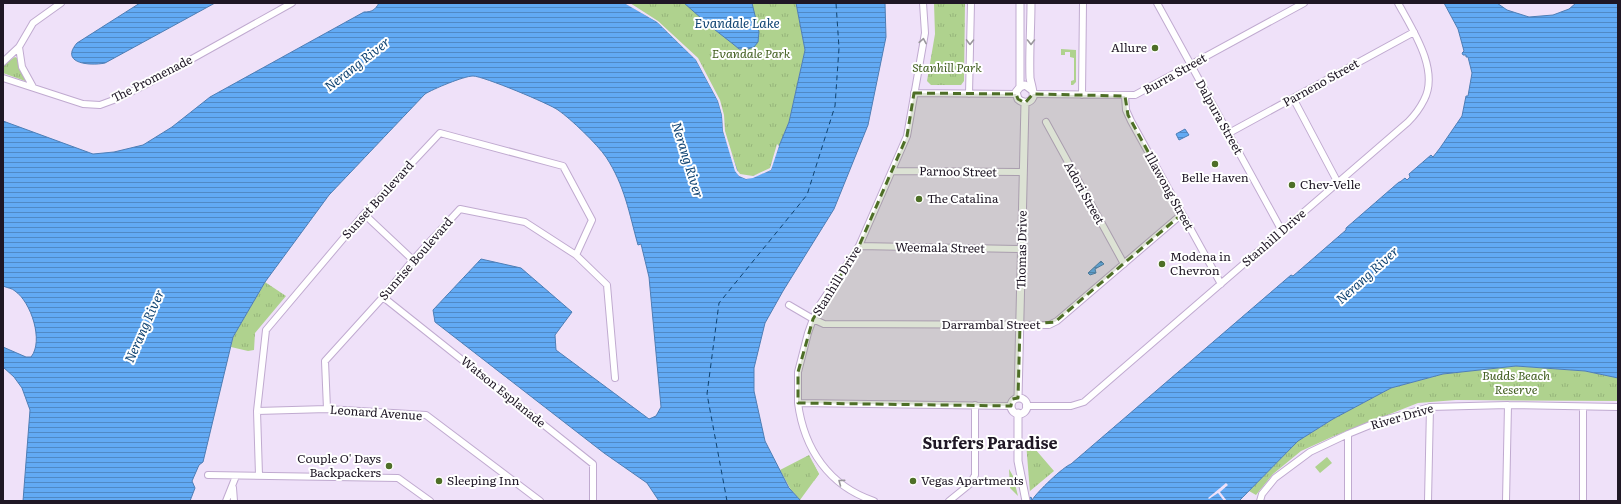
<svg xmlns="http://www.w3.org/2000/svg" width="1621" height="504" font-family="Literata,serif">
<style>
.grass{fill:url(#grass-tufts)}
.garden{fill:#afd28e}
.water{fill:url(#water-rules);stroke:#4e7eb6}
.pier{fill:#efe1f9}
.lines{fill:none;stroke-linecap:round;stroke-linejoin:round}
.ferry{stroke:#0f4372;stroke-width:1;stroke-dasharray:5 4;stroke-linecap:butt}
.minor-casing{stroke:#c0aad0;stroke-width:8}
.major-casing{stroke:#c0aad0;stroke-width:9}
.minor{stroke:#fff;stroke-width:6}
.major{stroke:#fff;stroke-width:7}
.oneway{stroke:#9a979d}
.marked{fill:#4e6f27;fill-opacity:0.2;stroke:#4e6f27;stroke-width:3;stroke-dasharray:8 5;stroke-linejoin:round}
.poi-dot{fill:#4e6f27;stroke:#fff;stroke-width:1.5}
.labels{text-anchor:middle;stroke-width:4;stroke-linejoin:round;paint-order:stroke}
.poi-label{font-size:12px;fill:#1f1725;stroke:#fff;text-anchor:start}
.park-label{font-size:12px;font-style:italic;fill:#415e1f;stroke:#fff}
.street-label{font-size:12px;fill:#1f1725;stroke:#fff}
.water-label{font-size:13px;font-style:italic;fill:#0f4372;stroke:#fff}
.district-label{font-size:16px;font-weight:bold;fill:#1f1725;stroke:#fff}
</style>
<defs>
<pattern id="grass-tufts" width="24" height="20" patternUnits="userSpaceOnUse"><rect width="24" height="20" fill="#afd28e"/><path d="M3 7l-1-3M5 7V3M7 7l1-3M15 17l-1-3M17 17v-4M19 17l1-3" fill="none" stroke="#96b47a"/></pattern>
<pattern id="water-rules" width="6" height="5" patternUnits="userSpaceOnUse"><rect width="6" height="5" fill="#62aaf4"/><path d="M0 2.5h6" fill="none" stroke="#5089c5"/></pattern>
</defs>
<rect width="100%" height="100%" fill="#efe1f9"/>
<!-- grass -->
<path class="grass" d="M624,3H796L805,50L789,122L772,163L771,170L753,178H742L629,5Z
M934,3H965L964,81L961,85H931L927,81L935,34Z
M15,57L17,58L22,74L26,80L25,81L3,73V65Z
M265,282L286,296L255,333L254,350L248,351L231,347L233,337Z
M1516,366L1585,371L1618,378V401L1456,400L1418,403L1334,436L1301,451L1273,474L1256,495L1249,491L1298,441L1333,419L1391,388L1443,374Z
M1026,442H1029L1054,471L1030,491V493Z
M809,455L819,474L800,500L791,490L780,470Z
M1009,469L1013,476L1018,496L1010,488Z"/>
<!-- garden -->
<path class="garden" d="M1061,49L1076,50V82L1073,85H1071V81L1074,80V58L1070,57V52H1065V55H1061Z
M1327,457L1332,463L1320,473L1315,467Z
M813,463L819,474L814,481L811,477L808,466Z"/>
<!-- water -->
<path class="water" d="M140,3H215L105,63C91,66 59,64 77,43Z
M379,3H624L629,5L657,22L696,60L718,101L722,115L723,131L739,176L746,179L771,170L772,163L789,122L805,50L796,3H885L886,37L868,125L834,209L783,291L765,323L754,368V391L765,441L789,488L801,501H659L647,483L604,453L435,322L433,310L481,259L521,268L572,312L555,335L556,350L649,419L656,416L661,407L649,277L641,244L638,245C629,213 625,186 606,157C597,144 571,119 558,110C550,104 483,76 473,76C464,76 433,89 425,94L329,195L265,282L233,337L203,462L199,465L192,481L195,488L190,501H23L30,410L22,388L14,377L3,367V347L26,357H31C44,341 31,302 15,291C12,288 7,288 3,286V121L93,154L114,152L143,145L172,127L210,97L364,12C372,12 375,10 379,3Z
M684,3H752L759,32L758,42L754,47L748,49H739L733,44L710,26Z
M1444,3H1497L1507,10L1529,17L1553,15L1569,9L1576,3H1618V378L1585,371L1516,366L1443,374L1391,388L1333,419L1298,441L1239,501H1025L1031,497L1032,500C1038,491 1063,467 1071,464L1291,275L1293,276L1346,230V228L1399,182H1400L1405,178L1407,180L1410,177L1409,174L1431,155L1433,157L1440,148L1462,116L1466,96H1468L1472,73L1468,57H1466V55H1463L1462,53L1464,51L1458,29Z
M1185,129L1189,135L1179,140L1176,134Z
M1101,261L1104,264L1095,269L1096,273L1090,275L1088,273Z"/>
<!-- pier -->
<path class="pier" d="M624,3H630L658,21L698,58L720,100L724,115L725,131L737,170L740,174L753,176L770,168L777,144L779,146L771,170L753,178L746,179L739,176L735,171L723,131L722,115L718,101L696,60L657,22Z
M1226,483L1228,485L1220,492L1227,501H1224L1218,493L1209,499L1208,498Z"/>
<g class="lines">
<!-- ferry -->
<path class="ferry" d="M727,501L707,394L719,303L807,195L835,106L839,48L836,3"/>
<!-- minor casing -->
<g class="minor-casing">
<path id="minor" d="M923,3L925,33L907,136L859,246L819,306L813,319L808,333L798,372V403L1011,406
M1157,3L1282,231
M19,47L22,67L33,87
M3,62L19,47L33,23L61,3
M3,78L83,104L100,105L119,98L147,84L292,3
M914,93L1016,94
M969,94L971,3
M1033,94L1135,95L1304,3
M1082,95L1083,3
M1125,96L1126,110L1131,121L1221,284
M1293,98L1338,183
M1046,122L1124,264
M1229,133L1414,32
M893,171L1023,172
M364,214L413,260
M859,246L1021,249
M383,297L593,464V501
M789,305L813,319L824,324L1049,325L1057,321L1182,214
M798,403C804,449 829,486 874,501
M1026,406H1071L1084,402L1408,122C1414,116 1420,108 1424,100C1440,70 1412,29 1398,3
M327,409L325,361L383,297L413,260L460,209L525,222L576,255L607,285L615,378
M257,411L327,409L426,415L540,501
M208,475L398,478L430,501
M259,475L257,411L266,330L364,214L440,133L563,166L592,220L576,255
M233,488L234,501
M226,501L236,476
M949,501L970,484L975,475V405
M1260,501L1262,494L1275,478L1310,452L1348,434L1380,421L1430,407L1508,405L1618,407
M1348,501V434
M1428,501L1430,407
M1506,501L1508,405
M1583,501V407"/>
</g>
<!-- major casing -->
<g class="major-casing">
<path id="major" d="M1031,3C1031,28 1029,53 1030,78C1031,84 1034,92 1033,97C1030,104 1022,103 1018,99L1016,92L1020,87L1025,85L1032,90
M1020,87V3
M1018,398L1025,103
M1011 406a8 8 0 1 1 16 0a8 8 0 1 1-16 0Z
M1018,413V461L1026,501"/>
</g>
<!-- minor -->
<use href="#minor" class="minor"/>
<!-- major -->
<use href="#major" class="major"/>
</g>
<!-- one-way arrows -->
<defs><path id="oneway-chevron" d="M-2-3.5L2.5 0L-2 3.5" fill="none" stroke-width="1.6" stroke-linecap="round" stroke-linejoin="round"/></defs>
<g class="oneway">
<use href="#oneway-chevron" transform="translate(923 41) rotate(-80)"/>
<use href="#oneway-chevron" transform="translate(970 42) rotate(91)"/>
<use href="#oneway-chevron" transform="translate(1031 42) rotate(90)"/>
<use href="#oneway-chevron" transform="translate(841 482) rotate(-143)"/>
</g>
<!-- marked area -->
<path class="marked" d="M914,93L1016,94L1018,99L1025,103L1033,94L1125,96L1128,115L1182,214L1055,322L1020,325L1018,398L1012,399L1011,406L798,403V372L813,319L859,246L907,136Z"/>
<!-- markers -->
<g class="poi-dot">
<circle cx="1155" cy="48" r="4"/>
<circle cx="1215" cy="164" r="4"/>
<circle cx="1292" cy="185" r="4"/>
<circle cx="919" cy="199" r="4"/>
<circle cx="1162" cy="264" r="4"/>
<circle cx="389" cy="466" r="4"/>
<circle cx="439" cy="481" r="4"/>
<circle cx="913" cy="481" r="4"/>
</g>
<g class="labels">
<!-- poi labels -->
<g class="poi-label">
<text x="1147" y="52" text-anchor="end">Allure</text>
<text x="1215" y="182" text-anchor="middle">Belle Haven</text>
<text x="1300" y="189">Chev-Velle</text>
<text x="927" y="203">The Catalina</text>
<text x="1170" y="261">Modena in<tspan x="1170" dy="14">Chevron</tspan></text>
<text x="381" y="463" text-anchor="end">Couple O' Days<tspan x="381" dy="14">Backpackers</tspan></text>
<text x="447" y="485">Sleeping Inn</text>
<text x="921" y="485">Vegas Apartments</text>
</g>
<!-- park labels -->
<g class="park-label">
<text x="751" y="58">Evandale Park</text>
<text x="947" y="72">Stanhill Park</text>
<text x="1516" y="380">Budds Beach<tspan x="1516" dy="14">Reserve</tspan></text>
</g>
<!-- street labels -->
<g class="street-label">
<text transform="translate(1175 74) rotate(-29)" y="4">Burra Street</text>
<text transform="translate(152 79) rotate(-27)" y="4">The Promenade</text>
<text transform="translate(1321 83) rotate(-29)" y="4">Parneno Street</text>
<text transform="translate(1219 117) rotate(61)" y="4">Dalpura Street</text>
<text transform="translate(958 172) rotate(1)" y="4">Parnoo Street</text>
<text transform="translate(1169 191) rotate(61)" y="4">Illawong Street</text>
<text transform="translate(1084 193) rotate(61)" y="4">Adori Street</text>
<text transform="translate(378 200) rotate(-48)" y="4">Sunset Boulevard</text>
<text transform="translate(1274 238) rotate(-41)" y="4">Stanhill Drive</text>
<text transform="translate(940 248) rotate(1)" y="4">Weemala Street</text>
<text transform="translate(1022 250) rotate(-89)" y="4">Thomas Drive</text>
<text transform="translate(416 259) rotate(-49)" y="4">Sunrise Boulevard</text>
<text transform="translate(837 281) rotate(-58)" y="4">Stanhill Drive</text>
<text x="991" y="329">Darrambal Street</text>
<text transform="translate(503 392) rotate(39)" y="4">Watson Esplanade</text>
<text transform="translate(376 413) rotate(4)" y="4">Leonard Avenue</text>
<text transform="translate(1402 417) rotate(-16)" y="4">River Drive</text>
</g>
<!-- water labels -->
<g class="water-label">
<text x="737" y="28">Evandale Lake</text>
<text transform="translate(357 64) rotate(-38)" y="5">Nerang River</text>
<text transform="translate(688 160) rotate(73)" y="5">Nerang River</text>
<text transform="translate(1367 275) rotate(-42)" y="5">Nerang River</text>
<text transform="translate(144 326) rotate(-66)" y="5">Nerang River</text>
</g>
<!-- district labels -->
<g class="district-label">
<text x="990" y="449">Surfers Paradise</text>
</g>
</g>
<!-- border -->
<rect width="1621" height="504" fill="none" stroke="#1f1725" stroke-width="8"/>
</svg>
